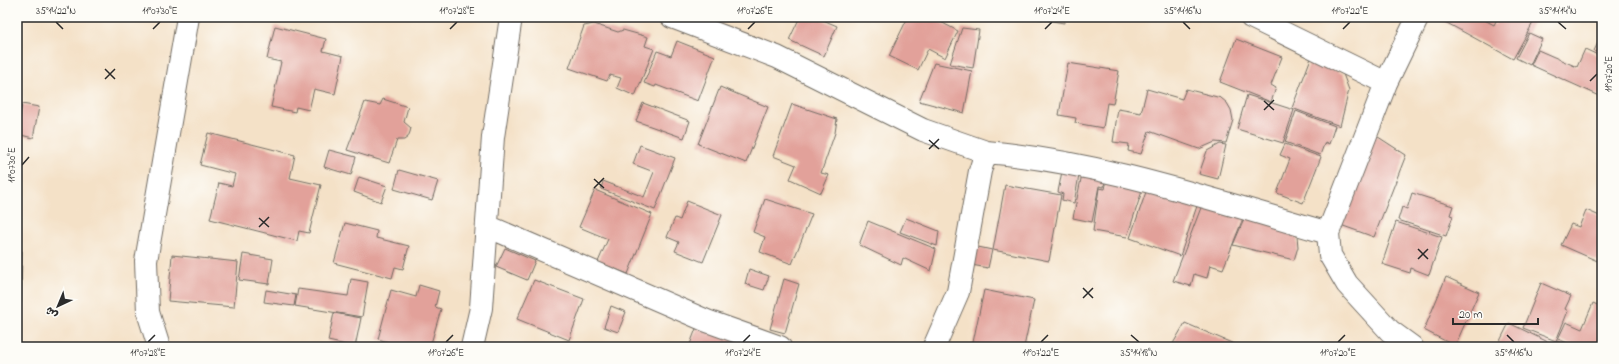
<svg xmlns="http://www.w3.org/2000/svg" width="1619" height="364" font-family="'Indie Flower','Playpen Sans Arabic',sans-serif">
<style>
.building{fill:#e2a19a}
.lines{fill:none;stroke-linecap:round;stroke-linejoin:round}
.minor-casing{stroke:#716b62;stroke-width:24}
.minor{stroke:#fff;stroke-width:22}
.ticks{fill:none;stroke:#2b2b2b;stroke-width:1.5}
.neatline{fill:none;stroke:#2b2b2b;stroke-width:1.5}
.ticks-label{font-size:10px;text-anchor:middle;fill:#2b2b2b}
</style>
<rect width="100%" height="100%" fill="#fdfcf7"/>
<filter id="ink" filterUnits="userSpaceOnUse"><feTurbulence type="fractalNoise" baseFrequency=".025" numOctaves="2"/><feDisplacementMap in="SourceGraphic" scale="8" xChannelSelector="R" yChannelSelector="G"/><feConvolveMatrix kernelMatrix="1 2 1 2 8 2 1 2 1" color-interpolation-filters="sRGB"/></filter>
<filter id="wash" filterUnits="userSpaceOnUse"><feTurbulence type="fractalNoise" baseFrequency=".012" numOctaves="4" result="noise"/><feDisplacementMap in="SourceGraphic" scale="16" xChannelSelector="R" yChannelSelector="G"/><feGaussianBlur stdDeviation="0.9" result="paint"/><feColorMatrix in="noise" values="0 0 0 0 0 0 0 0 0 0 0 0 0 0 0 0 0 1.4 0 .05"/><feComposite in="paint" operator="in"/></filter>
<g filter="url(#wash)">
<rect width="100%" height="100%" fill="#f4e1c7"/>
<g id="blocks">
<!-- building -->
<path class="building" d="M800,17H816L837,26L824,56L789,40Z
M908,17H931L958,31L945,58L928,49L918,70L889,56Z
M1028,17H1065L1064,23Z
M1436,17H1479L1494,25L1498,17H1526L1534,21L1513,59Z
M594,24L618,32L623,30L648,37L645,46L654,49L635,96L617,88L621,78L610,75L607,81L569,68L584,26Z
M275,26L326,39L323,51L343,56L335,94L314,89L309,110L296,107L295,112L271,107L281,62L267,59Z
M962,28L979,30L973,68L950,64Z
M1529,33L1542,39L1530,65L1516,58Z
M1602,34V54L1594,51Z
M1236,39L1282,57L1271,85L1276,88L1271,102L1220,82Z
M677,41L715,56L698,101L656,85L655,87L644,83L657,51L671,56Z
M1585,49L1602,57V97L1531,65L1538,50L1577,67Z
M1311,58L1343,74L1349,90L1340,126L1292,108Z
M934,63L972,71L964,113L919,101Z
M1068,63L1119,71L1113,104L1107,103L1103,128L1075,123L1076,118L1059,115Z
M720,87L768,107L746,163L698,144Z
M1147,89L1182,99L1186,89L1221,98L1227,103L1231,110L1233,120L1226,143L1215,142L1199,149L1149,131L1141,154L1128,151L1129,144L1113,142L1118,109L1141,113Z
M1247,95L1294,110L1283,143L1237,129Z
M383,99L408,107L404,122L411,128L410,132L408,137L404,140H397L389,163L347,150L365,102L380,105Z
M643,103L690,121L684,138L636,121Z
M22,104L39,107L33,138L17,134Z
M792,104L837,119L835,133L821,173L829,175L821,193L790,179L796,165L773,156Z
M1296,111L1335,126L1329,144L1325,142L1320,155L1285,142Z
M208,133L295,155L290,178L321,185L309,233L299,231L297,241L210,219L219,183L232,186L235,174L200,165Z
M1372,133L1406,155L1374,237L1335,223Z
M1220,144L1226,145L1218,179L1199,174L1207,151Z
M1285,144L1321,157L1303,203L1277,193L1290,159L1280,155Z
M640,145L675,158L655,210L601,189L603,181L644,197L654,172L633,164Z
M329,150L356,157L351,175L324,167Z
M1063,166L1080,170L1074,203L1062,200L1063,194L1058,192Z
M1083,169L1106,174L1104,187L1099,186L1092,222L1073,218Z
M399,170L438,181L432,200L394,189Z
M359,177L387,186L381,202L354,192Z
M1107,180L1143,188L1127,237L1093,231L1099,188L1105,189Z
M1005,185L1061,195L1049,261L993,250Z
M1147,189L1197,206L1180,256L1130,238Z
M595,190L652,214L628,274L598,262L608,239L579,227Z
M1412,193L1453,206L1450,215L1453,216L1446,236L1398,220L1402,207L1407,209Z
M765,199L812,214L792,264L760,252L765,237L753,232Z
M687,201L722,215L703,262L675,251L679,242L667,237L675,218L680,220Z
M1202,205L1244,216L1223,269L1210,265L1207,278L1194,274L1191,286L1173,281Z
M1586,210L1602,217V263L1561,245L1571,224L1579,227Z
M1245,217L1291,227L1297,236L1298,247L1294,260L1233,245Z
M906,218L939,231L937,246L900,232Z
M868,221L936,249L931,271L903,258L901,265L859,245Z
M1396,222L1442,237L1429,275L1411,268L1410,273L1382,264Z
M345,223L377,231L376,238L409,246L403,269L395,267L392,278L334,263Z
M969,245L992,250L988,268L966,264Z
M505,248L535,261L527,280L496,267Z
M17,251H22L21,303H17Z
M243,254L273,259L269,284L239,280Z
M172,255L238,262L234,307L168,301Z
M749,269L769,276L764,290L745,284Z
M1446,277L1479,292L1455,346L1424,330Z
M351,279L368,282L362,317L295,306L298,289L348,296Z
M784,279L799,284L785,333L770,329Z
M534,280L584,299L569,340L517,319Z
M1541,283L1571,296L1565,309L1568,311L1556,341L1523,328Z
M419,285L439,291L435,307L441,309L430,347H405L378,339L391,290L416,297Z
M266,290L296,295L294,306L264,302Z
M984,290L1034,300L1024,347H972Z
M1593,303L1602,307V347H1577L1558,339L1566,322L1582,329Z
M611,306L626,312L618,332L604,327Z
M334,313L361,318L355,347L328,341Z
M1185,323L1241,347H1171Z
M1509,323L1552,344L1550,347H1497Z
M697,326L736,340L733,347H689Z
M1557,341L1570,347H1554Z"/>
</g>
</g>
<g filter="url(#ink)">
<use href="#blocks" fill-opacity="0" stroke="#716b62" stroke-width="1"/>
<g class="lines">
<!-- minor casing -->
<g class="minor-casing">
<path id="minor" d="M672,17L777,57L923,130L986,152
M1251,17L1386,83
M487,226L707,321L780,347
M159,347L148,312L146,261L188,17
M472,347L481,308L493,137L511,17
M934,347L958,292L980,171L986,152C1103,162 1216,201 1328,233
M1412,347L1390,331L1347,284L1330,255L1328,233L1386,83L1418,17"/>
</g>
<!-- minor -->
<use href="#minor" class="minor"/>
</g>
</g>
<!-- ticks -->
<path class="ticks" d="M56,22L63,29M1183,22L1190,29M1558,22L1566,29M153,29L160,22M450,29L457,22M748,29L755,22M1045,29L1052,22M1343,29L1350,22M105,69L115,79M105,79L115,69M1590,81L1597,74M1264,101L1274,110M1264,110L1274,100M929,140L939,149M929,149L939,139M22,165L29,157M594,179L604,188M594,188L604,178M259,218L269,227M259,227L269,217M1418,249L1428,259M1418,259L1428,249M1083,288L1093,298M1083,298L1093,288M1131,335L1139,342M1507,335L1514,342M148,342L155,335M446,342L453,335M743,342L750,335M1041,342L1048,335M1338,342L1345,335"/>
<!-- margin -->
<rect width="1619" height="364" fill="none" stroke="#fdfcf7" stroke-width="44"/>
<!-- north arrow -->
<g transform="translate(58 306) rotate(224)" stroke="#fdfcf7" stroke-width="3" paint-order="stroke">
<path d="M0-3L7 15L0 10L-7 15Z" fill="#2b2b2b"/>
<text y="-6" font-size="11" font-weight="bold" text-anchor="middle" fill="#2b2b2b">ش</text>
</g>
<!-- scale -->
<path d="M1453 318v6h85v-6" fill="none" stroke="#2b2b2b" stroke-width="2"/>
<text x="1459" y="318" font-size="12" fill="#2b2b2b" stroke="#fdfcf7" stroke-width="3" paint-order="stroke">20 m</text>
<rect x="22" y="22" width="1575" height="320" class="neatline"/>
<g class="ticks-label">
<text x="56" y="14">35°14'22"N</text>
<text x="160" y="14">11°07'30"E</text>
<text x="457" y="14">11°07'28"E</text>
<text x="755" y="14">11°07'26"E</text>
<text x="1052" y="14">11°07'24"E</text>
<text x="1183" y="14">35°14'16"N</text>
<text x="1350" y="14">11°07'22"E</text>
<text x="1558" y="14">35°14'14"N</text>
<text transform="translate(1608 74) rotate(-90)" y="4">11°07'20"E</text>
<text transform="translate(11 165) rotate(-90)" y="4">11°07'30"E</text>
<text x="148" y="356">11°07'28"E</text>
<text x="446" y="356">11°07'26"E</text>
<text x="743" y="356">11°07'24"E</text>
<text x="1041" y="356">11°07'22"E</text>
<text x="1139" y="356">35°14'18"N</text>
<text x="1338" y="356">11°07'20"E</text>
<text x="1514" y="356">35°14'16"N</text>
</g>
</svg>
